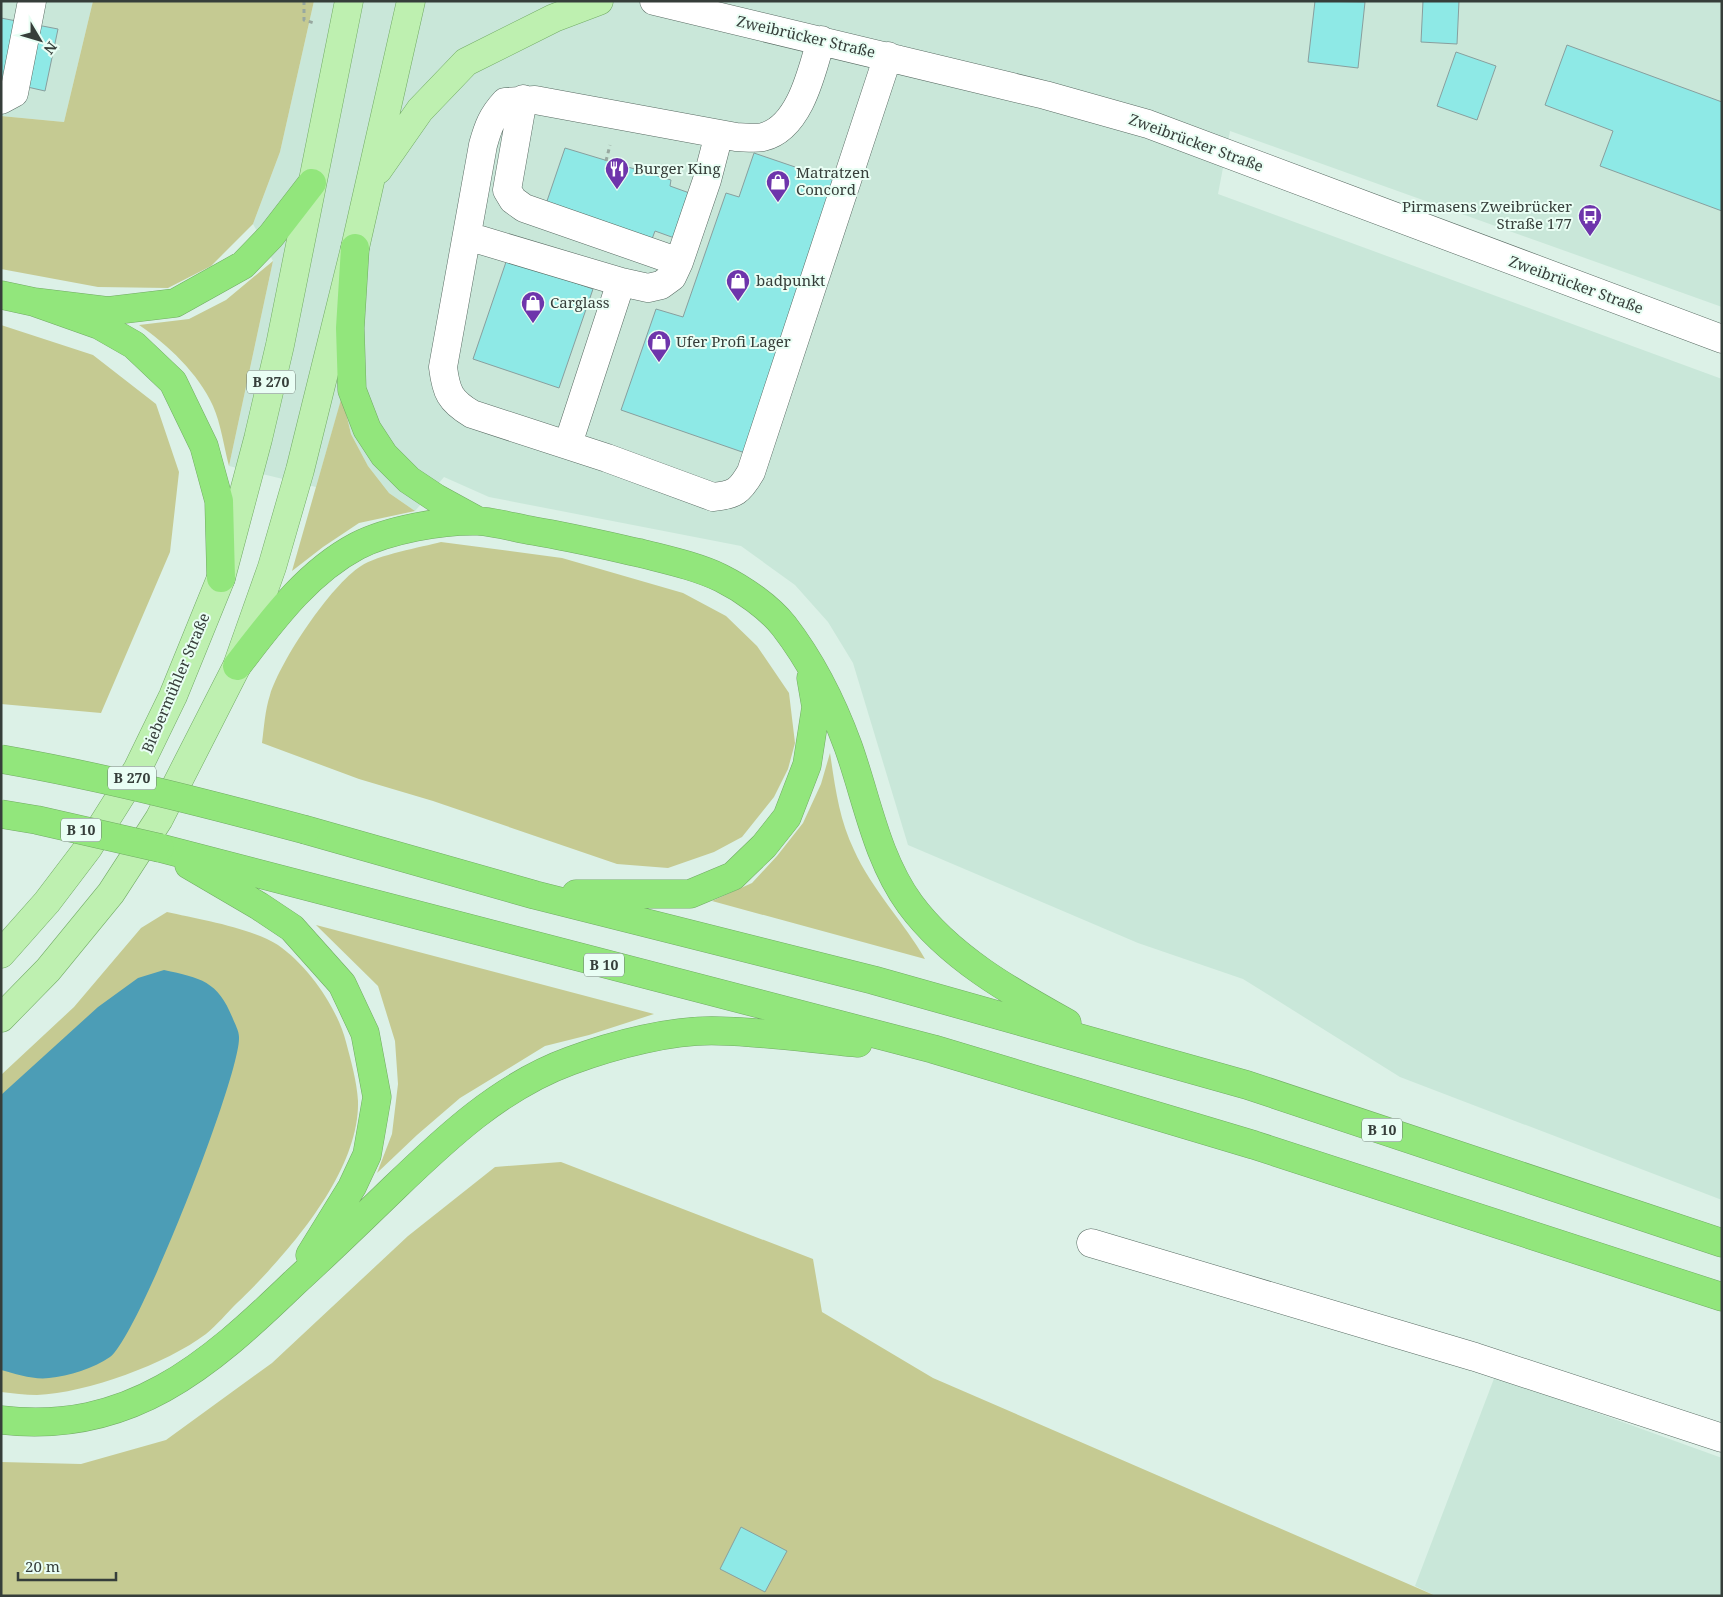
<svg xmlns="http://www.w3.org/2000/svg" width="1723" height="1597" font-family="'Noto Serif',serif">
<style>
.built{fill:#c9e7d9}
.green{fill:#c5ca92}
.water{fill:#4c9db6}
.building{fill:#8ee9e6;stroke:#889f9e}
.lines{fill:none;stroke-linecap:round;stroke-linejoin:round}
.minor-casing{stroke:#596b63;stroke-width:29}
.major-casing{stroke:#72ab65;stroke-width:29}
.highway-casing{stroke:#72ab65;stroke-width:29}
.path{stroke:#98a8a0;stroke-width:3;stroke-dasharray:4 4;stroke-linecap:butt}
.minor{stroke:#fff;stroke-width:28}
.major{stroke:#bef0b0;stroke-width:28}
.highway{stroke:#92e67c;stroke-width:28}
.highway-bridge-casing{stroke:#72ab65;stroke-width:29;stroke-linecap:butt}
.highway-bridge{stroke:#92e67c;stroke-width:28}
.labels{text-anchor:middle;stroke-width:4;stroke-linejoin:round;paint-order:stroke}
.shield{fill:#e9fef4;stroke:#6c7872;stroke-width:1}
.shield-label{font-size:14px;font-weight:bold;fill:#363e3a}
.street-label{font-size:15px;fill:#363e3a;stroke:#e9fef4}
.poi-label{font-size:15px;fill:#363e3a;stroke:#e9fef4;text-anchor:start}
</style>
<rect width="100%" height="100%" fill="#dcf1e7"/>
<!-- built -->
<path class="built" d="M1,1H93L64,122L1,116Z
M314,1H1722V307L1230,131L1218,194L1722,379V1200L1400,1077L1243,979L1138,943L908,845L853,663L828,622L795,585L741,546L489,497L444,477L415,511L389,493L368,466L351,434L342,397L316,487L229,466L273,261L253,224L280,152Z
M1495,1376L1722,1458V1596H1436L1415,1586Z"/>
<!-- green -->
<path class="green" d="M93,1H314L280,152L253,224L211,266L168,288L98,287L1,269V116L64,122Z
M273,261L229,466C224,447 221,424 213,406C198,373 168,345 139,325L189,319L226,300Z
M1,325L93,355L156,404L179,472L170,552L101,713L1,704Z
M342,396L351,434L368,466L389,493L415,511L359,523L323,547L292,571Z
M441,542L562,558L683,593L726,616L757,646L789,693L795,743L788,769L774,797L742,837L714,852L668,868L617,864L433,801L359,779L262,743C264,728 265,710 270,695C281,660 330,586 361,566C377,555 422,547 441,542Z
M830,753C835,786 839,819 854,850C872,890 904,922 925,959L712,901L752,883L777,856L803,823L821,784Z
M167,912C198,919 252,928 278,945C308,966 337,1007 346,1042C351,1061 357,1082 358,1101C360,1173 286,1256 237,1303C227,1313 217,1325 206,1334C166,1364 87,1393 37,1395C25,1395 13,1393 1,1392V1075L74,1007L141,928Z
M316,925L654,1014L589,1035L545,1046L460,1098L417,1135L377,1173L392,1134L398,1084L395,1041L378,986Z
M561,1162L813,1259L822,1312L933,1378L1436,1596H1V1462L81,1464L166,1440L272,1363L408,1236L495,1167Z"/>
<!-- water -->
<path class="water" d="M164,970C201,978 218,981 233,1019C235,1024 239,1031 239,1037C241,1074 138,1337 110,1357C94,1368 69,1376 49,1378C34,1380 16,1374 1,1370V1095L98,1007L138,978Z"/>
<!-- building -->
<path class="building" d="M1315,1L1365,2L1358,68L1308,62Z
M1423,1H1459L1457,44L1421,42Z
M1,18L58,29L45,91L1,81Z
M1567,45L1722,102V211L1600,166L1613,131L1545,105Z
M1456,52L1496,66L1477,120L1437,106Z
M565,148L671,180L670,186L695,195L680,240L655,231L652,239L546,204Z
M754,153L842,183L748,454L621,410L656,309L683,317L726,193L739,197Z
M507,259L593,289L559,388L473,359Z
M741,1527L787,1551L765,1592L720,1569Z"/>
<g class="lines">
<!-- minor casing -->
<g class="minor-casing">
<path id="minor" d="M654,1L1045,95L1148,124L1722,339
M821,40C812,71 800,128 763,137C755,139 744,137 736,137L535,100L505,102C492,116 488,127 483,145L443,367C446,392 450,401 472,414L607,458L713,497C735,495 740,491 751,472L888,56
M523,99L507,190L513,200L524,208L679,262
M1,100L14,93L32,1
M467,236L621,282L648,288L661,285L672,277L679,262L707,180L719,134
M568,444L621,282
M1091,1243L1475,1357L1722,1438"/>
</g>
<!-- major casing -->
<g class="major-casing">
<path id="major" d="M378,170L420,110L466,62L554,18L599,1
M1,954L47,902L88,848L137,770L173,696L221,578L258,439L280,345L349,1
M1,1018L48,970L111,893L159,819L237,666L272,567L300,470L355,248L411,1"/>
</g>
<!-- highway casing -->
<g class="highway-casing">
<path id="highway" d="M355,248L350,328L352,390L367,429L384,455L409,480L436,498L478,521
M1,295L34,302L108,311L175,303L243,265L271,236L312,183
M34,302L99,325L134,345L173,382L204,446L219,501L221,578
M237,666C271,622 306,573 357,546C388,530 442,520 478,521C496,522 516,528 534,531C570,537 604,545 640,553C667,560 696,566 721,578C743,589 769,607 784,626C811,661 833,705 848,746C867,799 876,857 910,904C949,957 1011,992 1067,1023
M306,830L535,895L873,980L1247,1085L1722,1243
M160,848L933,1049L1254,1145L1722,1297
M189,865L259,906L292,928L342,984L365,1033L377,1097L367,1155L352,1187L310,1255
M576,894H690L733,876L764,846L787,817L807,765L816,707L811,678
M1,1420C129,1435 208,1366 294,1283C328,1252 361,1220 394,1188C446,1138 501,1086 570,1061C613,1045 673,1029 720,1031C766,1032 812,1039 858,1043"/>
</g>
<!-- path -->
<path class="path" d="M304,1V20L314,23
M606,161L610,145"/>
<!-- minor -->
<use href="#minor" class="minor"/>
<!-- major -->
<use href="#major" class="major"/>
<!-- highway -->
<use href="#highway" class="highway"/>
<!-- highway-bridge casing -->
<g class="highway-bridge-casing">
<path id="highway-bridge" d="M1,759C104,777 205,803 306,830
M1,814L37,820L160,848"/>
</g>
<!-- highway-bridge -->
<use href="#highway-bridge" class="highway-bridge"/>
</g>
<!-- icons -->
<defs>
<g id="restaurant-pin" transform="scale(1.25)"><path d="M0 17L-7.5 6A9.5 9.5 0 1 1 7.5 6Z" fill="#6e35ab" stroke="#e9fef4"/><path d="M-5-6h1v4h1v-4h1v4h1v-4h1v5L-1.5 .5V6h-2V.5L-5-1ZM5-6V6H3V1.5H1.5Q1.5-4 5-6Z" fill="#fff"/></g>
<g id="shop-pin" transform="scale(1.25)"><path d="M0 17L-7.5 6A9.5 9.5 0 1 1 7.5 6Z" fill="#6e35ab" stroke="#e9fef4"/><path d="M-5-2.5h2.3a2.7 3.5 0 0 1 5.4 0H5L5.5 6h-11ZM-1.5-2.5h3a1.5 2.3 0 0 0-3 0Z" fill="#fff"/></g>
<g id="bus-pin" transform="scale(1.25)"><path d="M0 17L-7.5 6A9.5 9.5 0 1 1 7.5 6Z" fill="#6e35ab" stroke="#e9fef4"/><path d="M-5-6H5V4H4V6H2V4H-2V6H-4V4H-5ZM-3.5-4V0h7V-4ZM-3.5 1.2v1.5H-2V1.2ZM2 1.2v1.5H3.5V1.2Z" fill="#fff"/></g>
</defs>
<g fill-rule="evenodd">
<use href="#restaurant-pin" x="617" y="169"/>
<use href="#shop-pin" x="778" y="182"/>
<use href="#bus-pin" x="1590" y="216"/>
<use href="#shop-pin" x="738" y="281"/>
<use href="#shop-pin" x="533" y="303"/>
<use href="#shop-pin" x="659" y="342"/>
</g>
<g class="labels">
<!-- shield labels -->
<g class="shield">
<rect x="247" y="370.5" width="48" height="23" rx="4"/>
<rect x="108" y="766.5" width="48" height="23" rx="4"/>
<rect x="61" y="818.5" width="40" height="23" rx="4"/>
<rect x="584" y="953.5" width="40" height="23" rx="4"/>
<rect x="1362" y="1118.5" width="40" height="23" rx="4"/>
</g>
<g class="shield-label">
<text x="271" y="387">B 270</text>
<text x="132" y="783">B 270</text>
<text x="81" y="835">B 10</text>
<text x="604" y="970">B 10</text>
<text x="1382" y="1135">B 10</text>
</g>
<!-- street labels -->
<g class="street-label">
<text transform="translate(806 37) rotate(13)" y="5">Zweibrücker Straße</text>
<text transform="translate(1196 143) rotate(20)" y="5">Zweibrücker Straße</text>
<text transform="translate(1576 285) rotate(20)" y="5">Zweibrücker Straße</text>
<text transform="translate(176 683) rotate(-67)" y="5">Biebermühler Straße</text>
</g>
<!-- poi labels -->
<g class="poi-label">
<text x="634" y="174">Burger King</text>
<text x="796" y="178">Matratzen<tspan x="796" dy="17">Concord</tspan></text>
<text x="1572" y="212" text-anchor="end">Pirmasens Zweibrücker<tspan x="1572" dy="17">Straße 177</tspan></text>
<text x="756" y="286">badpunkt</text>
<text x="550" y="308">Carglass</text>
<text x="676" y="347">Ufer Profi Lager</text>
</g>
</g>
<!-- border -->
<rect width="1723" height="1597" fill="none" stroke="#363e3a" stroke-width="5"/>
<!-- north arrow -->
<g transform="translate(40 40) rotate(128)" stroke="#e9fef4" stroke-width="4" paint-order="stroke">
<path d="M0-4L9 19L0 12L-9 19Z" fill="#363e3a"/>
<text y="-8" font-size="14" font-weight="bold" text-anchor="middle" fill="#363e3a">N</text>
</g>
<!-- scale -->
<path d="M18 1572v8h98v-8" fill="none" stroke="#363e3a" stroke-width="2.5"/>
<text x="25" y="1572" font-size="15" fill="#363e3a" stroke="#e9fef4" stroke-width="4" paint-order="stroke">20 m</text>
</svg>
